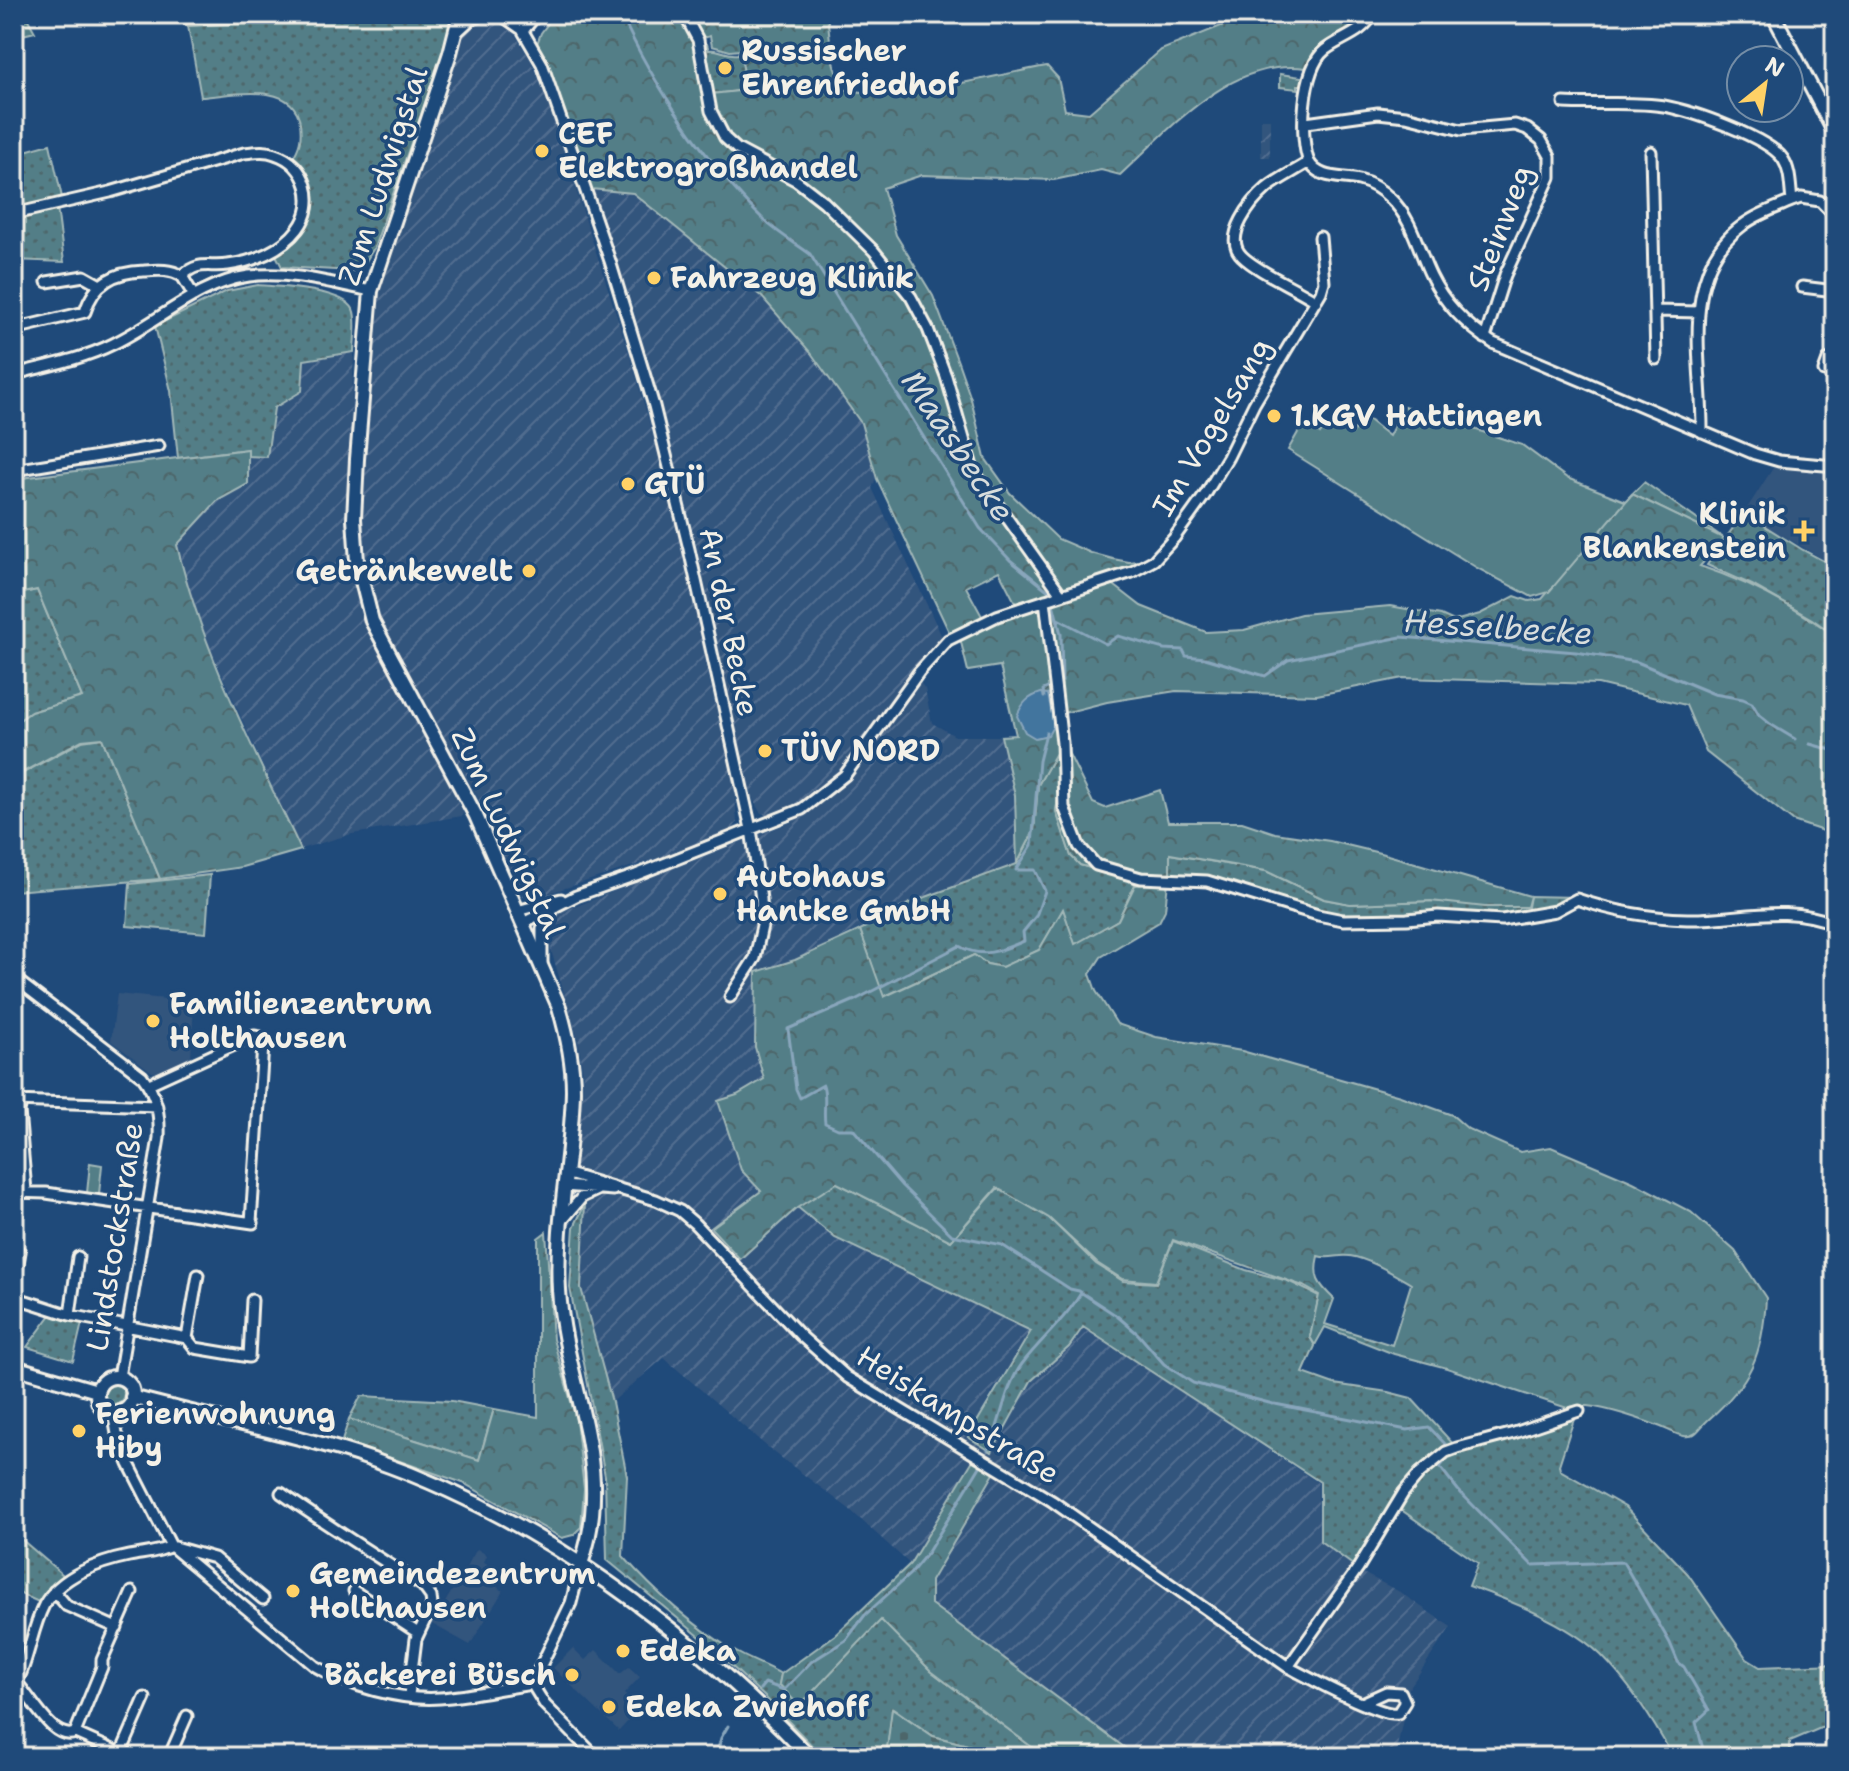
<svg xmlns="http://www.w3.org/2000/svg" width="1849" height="1771" font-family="'Shantell Sans',sans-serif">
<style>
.built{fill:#33547d}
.industrial{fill:url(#industrial-furrows)}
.grass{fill:url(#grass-dots);stroke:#a3b8b8;stroke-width:2}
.forest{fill:url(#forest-crowns);stroke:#a3b8b8;stroke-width:2;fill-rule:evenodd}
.cemetery{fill:url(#cemetery-stones);stroke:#a3b8b8;stroke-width:2}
.garden{fill:#527e87;stroke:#a3b8b8;stroke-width:2}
.water{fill:#42749e;stroke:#89a6bc;stroke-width:2}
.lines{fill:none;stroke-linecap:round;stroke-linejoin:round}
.stream{stroke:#89a6bc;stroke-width:3}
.street-casing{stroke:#f4f1e8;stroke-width:15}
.secondary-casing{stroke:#f4f1e8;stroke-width:18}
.street{stroke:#1f4a7a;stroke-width:9}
.secondary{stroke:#1f4a7a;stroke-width:12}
.poi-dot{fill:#ffd166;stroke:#1f4a7a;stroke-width:3}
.labels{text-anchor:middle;stroke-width:7;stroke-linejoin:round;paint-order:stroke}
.poi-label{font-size:30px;font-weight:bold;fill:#f4f1e8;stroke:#1f4a7a;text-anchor:start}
.street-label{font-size:30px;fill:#f4f1e8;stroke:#1f4a7a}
.water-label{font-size:32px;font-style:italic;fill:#d9dedd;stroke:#1f4a7a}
</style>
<defs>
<pattern id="industrial-furrows" width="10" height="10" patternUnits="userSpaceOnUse" patternTransform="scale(2)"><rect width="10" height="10" fill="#33547d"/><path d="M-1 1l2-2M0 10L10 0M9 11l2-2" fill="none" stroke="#516d8f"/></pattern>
<pattern id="grass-dots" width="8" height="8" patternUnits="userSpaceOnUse" patternTransform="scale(2)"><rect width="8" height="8" fill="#527e87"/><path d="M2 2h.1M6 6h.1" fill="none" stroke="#4e666a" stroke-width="1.8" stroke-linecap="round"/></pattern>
<pattern id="forest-crowns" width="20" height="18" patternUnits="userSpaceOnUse" patternTransform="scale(2)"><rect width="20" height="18" fill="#527e87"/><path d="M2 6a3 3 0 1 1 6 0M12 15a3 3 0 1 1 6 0" fill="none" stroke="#4e666a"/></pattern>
<pattern id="cemetery-stones" width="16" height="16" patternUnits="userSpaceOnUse" patternTransform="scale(2)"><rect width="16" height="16" fill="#527e87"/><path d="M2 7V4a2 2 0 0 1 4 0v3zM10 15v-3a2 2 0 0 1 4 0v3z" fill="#4e666a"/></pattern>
</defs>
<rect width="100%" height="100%" fill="#1f4a7a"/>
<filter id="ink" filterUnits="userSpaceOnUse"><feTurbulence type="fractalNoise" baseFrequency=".0125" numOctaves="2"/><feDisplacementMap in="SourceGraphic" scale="16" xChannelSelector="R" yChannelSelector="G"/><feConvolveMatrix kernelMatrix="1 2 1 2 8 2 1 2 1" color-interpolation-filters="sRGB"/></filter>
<g filter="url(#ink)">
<!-- built -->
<path class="built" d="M1773,468L1835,474V566L1744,513Z
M117,994L194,1002L191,1059L157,1072H152L111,1041Z
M477,1549L487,1555L484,1562L504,1574L497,1587L503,1591L470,1645L432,1624Z
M573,1648L585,1660L596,1650L620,1674L629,1667L640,1677L624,1694L640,1708L619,1731L553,1668Z"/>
<!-- industrial -->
<path class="industrial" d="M494,20L514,33L531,61L544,91L633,366L671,497L701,631L707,669L734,781L737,823L728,835L535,898L524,897L519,888L477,796L376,613L369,581L362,516L369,400L380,293L401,203L453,56L468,26Z
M1261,119H1270V157H1261Z
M591,189L632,193L762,297L811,353L861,423L876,478L872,488L943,639L912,673L858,753L842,771L824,788L779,816L769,817L760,812L746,787L699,557L663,412L632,305Z
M354,352L348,501L351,557L355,589L378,650L434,753L463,813L462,816L352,834L300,849L211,650L186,581L177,545L217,501L248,484V457H267L274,408L301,391L304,359Z
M919,681L925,689L932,723L955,736H1001L1015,795L1017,864L912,902L795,960L756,973L754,1047L764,1079L737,1095L717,1101L741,1170L762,1190L711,1227L740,1257L796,1206L835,1238L1031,1331L991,1394L968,1437L992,1451L1031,1381L1069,1347L1083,1327L1318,1483L1319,1541L1361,1572L1398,1591L1451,1627L1407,1691L1409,1708L1403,1719L1395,1757H1152L1132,1753L931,1604V1581L995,1472L973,1460L911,1565L848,1508L771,1450L664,1358L612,1402L581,1288L585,1204L574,1190L583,1074L578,1040L551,950L549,934L554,920L561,912L792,822L819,803L853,773Z"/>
<!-- grass -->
<path class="grass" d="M300,14L453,15L441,58L374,248L366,261L353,271L282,267L275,253C314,227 327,196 292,159C300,147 302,138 300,123C294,80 232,95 201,97L188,26L263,22Z
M707,44L709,50C719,48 727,56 738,54L740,50L748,90L711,94L702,46Z
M1280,74L1302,77V85H1298V89L1280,87Z
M50,144L63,202L14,213V154Z
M57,207L64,262L14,260V217Z
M258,285C278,287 343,289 353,309C358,320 354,340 354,352L304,360L302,391L274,408L267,457L248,456L247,449L178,458L171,391L155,326L227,291Z
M1644,482L1725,539L1744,513L1803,550L1835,567V635L1812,619L1752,585L1707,565L1725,539L1632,494Z
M37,590L82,697L31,712L14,724V595Z
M102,738L160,879L14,891V778L82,741Z
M1061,744L1064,772L1056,811L1071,856L1080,865L1133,880L1135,885L1118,920L1075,945L1063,910L1039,950L1002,967L987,964L974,955L883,997L860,930L912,902L1017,864L1034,831L1038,785Z
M1170,854L1266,871L1324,899L1350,904L1431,901L1528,907L1530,896L1577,897L1553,907L1501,916L1459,912L1372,918L1316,910L1207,878L1170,873Z
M210,875L206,933L127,926L130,884Z
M836,1182L951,1241L998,1188L1049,1218L1096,1264L1123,1281L1156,1283L1173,1241L1246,1270L1288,1281L1319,1296L1310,1337L1315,1346L1303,1373L1334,1384L1388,1392L1411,1398L1454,1445L1568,1418L1574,1419L1559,1465L1560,1470L1625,1507L1688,1574L1747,1659L1760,1667L1835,1664V1722L1790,1741V1757H1673C1654,1722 1629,1683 1601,1655C1569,1624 1512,1601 1469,1586L1478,1563L1394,1505L1353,1565L1320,1541V1482L1083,1327L1069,1347L1031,1381L992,1452L968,1437L1031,1331L835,1238L796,1206Z
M585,1204L581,1288L612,1402L627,1476L623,1556C654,1591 691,1624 731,1649C747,1659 765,1665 781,1674L779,1685L881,1619L931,1671L1045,1757H1014L933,1736L893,1708L886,1757H823L766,1698L699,1636L607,1560L605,1476L570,1288L574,1227Z
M51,1315L82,1323L73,1361L27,1347Z
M104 1394a10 10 0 1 1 20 0a10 10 0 1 1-20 0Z
M361,1396L452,1401L494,1409L479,1460L349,1419Z
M14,1533L63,1575L41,1603L14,1591Z"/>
<!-- forest -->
<path class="forest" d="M171,14H299L263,21L188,26Z
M555,14H681L695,40L709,115L723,140L797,184L823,203L866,246L909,300L926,330L944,377L970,471L1058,593L1017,606L999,571L966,587L983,618L951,636L877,479L861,423L811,353L762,297L633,193L591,189L559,95L537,44L541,33Z
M689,14H827L832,58L841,89C904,102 983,77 1047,66L1058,78L1065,110L1089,113L1161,50L1251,14H1366C1349,40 1324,37 1306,68C1231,57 1170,129 1120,175L1101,170L1054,180L922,175L883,188L896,235L933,296L958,362L971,399L985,458L1010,493L1058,539L1091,553L1113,559L1129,562L1148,560L1131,571L1060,591L975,469L930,329L847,219L728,138L717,120L711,94L747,90L740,50L730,51L712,46L710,36L700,39Z
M248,449V484L217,501L177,545C202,651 255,752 301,850L242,867L160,879L102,738L82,740L14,777V724L31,712L82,697L37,590L14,595V479Z
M1632,494L1725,539L1700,566C1748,582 1794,606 1835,636V835L1793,821L1706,752L1686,705L1598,684L1403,678L1317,695L1176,691L1107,702L1060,714L1046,601L1110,582L1141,606L1206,632L1244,630L1301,614L1390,606L1441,615L1454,621L1480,614L1515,596L1529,601L1542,599Z
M1043,602L1061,744L1038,785L1034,831L1017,864L1015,795L1001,736L1016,735L1000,666L968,671L960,638L998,619Z
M1063,742L1093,803L1105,808L1160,790L1168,822H1242L1275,833L1330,841L1384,854L1530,896L1527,907H1485L1431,901L1350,904L1324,899L1266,871L1170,854V873L1139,877L1133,880L1080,865L1071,856L1056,811L1062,773Z
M1168,882L1165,910L1159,922L1101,957L1090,974L1096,991L1117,1024L1156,1037L1242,1051L1400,1096L1452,1115L1468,1129L1520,1152L1551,1147L1633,1182L1691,1212L1735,1251L1766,1298C1763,1355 1751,1382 1708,1420C1700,1427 1696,1438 1684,1436C1676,1435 1669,1430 1661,1427C1640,1419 1587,1399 1567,1408L1447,1368L1394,1354L1325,1327L1315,1345L1310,1337L1319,1295L1303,1286L1173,1240L1156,1282L1122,1279L1097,1263L1049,1218L997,1188L951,1241L837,1183L797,1208L740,1259L711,1228L761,1191L741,1170L718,1101L737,1095L764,1079L755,1047L756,972L795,960L860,930L884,997L974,955L987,964L1002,967L1039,950L1063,909L1075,944L1118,920L1135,885ZM1318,1256C1330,1260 1338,1254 1350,1256C1370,1259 1394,1274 1411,1284L1392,1345L1325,1324L1334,1299C1318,1284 1313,1277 1318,1256Z
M546,1232L553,1339L576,1419L584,1489L581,1527L573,1535L562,1538L463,1483L342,1441L349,1419L479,1460L494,1409L538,1417V1238Z
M973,1460L995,1472L931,1581V1604L1132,1753L1152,1757H1045L931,1671L881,1620L799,1706L779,1684L781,1674L835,1635L910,1564Z"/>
<!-- cemetery -->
<path class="cemetery" d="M892,1708L933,1736L1014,1757H886Z"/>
<!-- garden -->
<path class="garden" d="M14,14H25L35,32L14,37Z
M1404,406L1522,445L1567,478L1625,501L1632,494L1549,592L1532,597L1477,568L1288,450L1304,422L1320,434L1326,426L1352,433L1365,417L1389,436Z
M90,1163L102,1165L99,1194L87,1193Z"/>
<!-- water -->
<path class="water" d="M1041,693L1048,694L1054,725L1048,735L1035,738L1025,732L1017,716C1022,703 1028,697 1041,693Z"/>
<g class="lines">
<!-- stream -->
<path class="stream" d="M621,14C652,84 710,168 765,221C778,233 795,243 810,254L980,528L1010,560L1050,592L1061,634L1062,681L1058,682
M1058,619L1106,644L1118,636L1164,649L1183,650L1186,656L1205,658L1265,676L1288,660L1401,637L1576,652L1637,662L1714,694L1743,699L1752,703L1759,715L1770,724L1795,739
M1044,697L1043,690L1052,686
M1046,733L1039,761L1032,845L1016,870H1035L1045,891L1036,916L1023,932L1024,941C1001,951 982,959 959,946L855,1000L788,1029L796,1089L800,1098L823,1085C827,1096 823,1110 825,1123L838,1129H853L902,1186L952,1235L1002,1245L1070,1289L1079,1291L1117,1316L1138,1334L1164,1364L1193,1383L1273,1404
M1810,744L1835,751
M1275,1404L1407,1430L1429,1427L1447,1446
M988,1450C1002,1422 1003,1390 1022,1364C1041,1339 1065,1320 1081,1293
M1450,1455L1440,1467L1458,1490L1532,1565L1623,1562L1670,1643L1678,1662L1684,1667L1709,1710L1696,1722L1705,1757
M760,1689L765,1683L784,1690L811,1662L846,1640L865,1615L910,1574L928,1552L981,1465
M716,1757L721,1738L728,1726"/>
<!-- street casing -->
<g class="street-casing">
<path id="street" d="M500,14L520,28
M513,14L542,64L610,261L654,406L689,549L751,829L761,899L762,926L755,958L730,997
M684,14L698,40L711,111L725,138L737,149L797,181L824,202L874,251L911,297L928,329L946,376L973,470L1061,594
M523,31L537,14
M455,34L470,20L486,14
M1564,103C1594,105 1635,101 1664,106C1691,111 1768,137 1783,159C1791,171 1790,187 1792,201C1776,208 1757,214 1743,225C1678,272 1703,364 1702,432
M1306,123L1378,113L1406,116L1461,130L1515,125L1527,129L1541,140L1550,156V177L1505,275L1485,338
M1651,152L1656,359
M1309,162C1299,138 1302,68 1325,50C1342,37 1362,34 1373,14
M1792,201L1801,198L1820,201L1835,216
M14,214L110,192L244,153C255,152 264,150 275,154C307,164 318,203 298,229C282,250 253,262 228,265C208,268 199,260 182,276L194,296
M47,282L84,276L100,285
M1802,287L1835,291
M1316,301C1295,287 1258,272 1242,256C1222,237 1252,201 1267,188C1280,178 1295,171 1309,162C1319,180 1342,176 1359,180C1371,183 1383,191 1391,199C1413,220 1418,250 1431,276C1445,305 1467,326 1493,343L1755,454L1779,461L1835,466
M1656,311L1699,312
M14,329L85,312C94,282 115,272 144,271C159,270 170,269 182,276
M1824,371L1828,360L1835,356
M14,374C47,366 83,359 113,344C159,322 198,283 249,276C289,271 332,283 371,291
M14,470L159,446
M1045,600L1062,743L1064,807L1079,846L1096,865L1141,878L1207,881L1318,915L1343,920L1407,919L1438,916L1502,920L1555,911L1577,899C1612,911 1649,918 1687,919C1739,920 1784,903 1835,924
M517,911L561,899
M523,923L576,896L636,875L802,809L845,775L919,672L948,640L997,616L1132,572L1154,560L1174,538L1205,495L1228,457L1254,404L1321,292L1324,282L1320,237
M542,962V929L554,908
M14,978L142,1076C157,1095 160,1115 159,1138L119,1377
M149,1084L254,1036L260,1037L263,1045L251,1222
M14,1101L157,1106
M22,1101L19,1111L26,1191
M565,1173L656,1200L680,1211L694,1223L801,1336L847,1377L1052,1501L1288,1667C1308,1677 1380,1717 1398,1713L1405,1702L1401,1693L1386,1692L1362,1703
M564,1186L613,1190
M14,1192L46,1193L253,1223
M561,1222L582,1197L597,1190
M14,1286L20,1252
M14,1297L70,1315L187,1338L195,1348L249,1357L252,1300
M70,1315L78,1257
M187,1338L198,1275
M113,1412L117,1434L129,1464L171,1546L315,1666C348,1686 401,1701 440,1698C471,1696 502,1688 532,1684
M281,1493C328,1526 375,1555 423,1586L431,1597L432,1605L416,1639L409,1695
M54,1591L67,1606L117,1628
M354,1591L418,1633
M1288,1667L1358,1568L1404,1492L1420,1473L1446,1452L1457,1448L1514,1433L1579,1411
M17,1683C31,1697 53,1742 75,1733L129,1757
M532,1684L571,1603L581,1564
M532,1684L545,1705L596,1757
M14,1687C29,1662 31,1630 44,1605C60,1576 99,1562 129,1556C143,1553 158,1553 171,1546L214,1558L263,1599
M75,1733L102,1667V1660L132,1592
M121,1753L145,1698
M169,1757L187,1716
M233,1757V1756"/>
</g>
<!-- secondary casing -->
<g class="secondary-casing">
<path id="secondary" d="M460,14L450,53L371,291L357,459L354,519L357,561L372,621L476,816L559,1007C567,1034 573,1062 573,1090C572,1157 555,1223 559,1290C565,1387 616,1464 581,1564
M1773,14L1835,133
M14,1367L97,1391
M97 1395a18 18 0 1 1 36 0a18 18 0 1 1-36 0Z
M132,1397C212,1419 295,1433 373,1460C540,1518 688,1630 810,1757"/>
</g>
<!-- street -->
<use href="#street" class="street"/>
<!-- secondary -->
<use href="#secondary" class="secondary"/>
</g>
</g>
<!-- markers -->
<g class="poi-dot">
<circle cx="725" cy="68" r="8"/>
<circle cx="542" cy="151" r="8"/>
<circle cx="654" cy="278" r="8"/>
<circle cx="1274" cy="416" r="8"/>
<circle cx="628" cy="484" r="8"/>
<path d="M1800 519h8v8h8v8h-8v8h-8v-8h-8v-8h8z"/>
<circle cx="529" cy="571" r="8"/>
<circle cx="765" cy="751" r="8"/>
<circle cx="720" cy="894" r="8"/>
<circle cx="153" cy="1021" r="8"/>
<circle cx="79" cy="1431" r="8"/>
<circle cx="293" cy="1591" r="8"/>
<circle cx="623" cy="1651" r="8"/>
<circle cx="572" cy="1675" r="8"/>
<circle cx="609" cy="1707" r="8"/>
</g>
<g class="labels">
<!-- poi labels -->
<g class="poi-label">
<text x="741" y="61">Russischer<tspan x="741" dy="34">Ehrenfriedhof</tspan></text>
<text x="558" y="144">CEF<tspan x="558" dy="34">Elektrogroßhandel</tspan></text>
<text x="670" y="288">Fahrzeug Klinik</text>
<text x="1290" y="426">1.KGV Hattingen</text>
<text x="644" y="494">GTÜ</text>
<text x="1786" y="524" text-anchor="end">Klinik<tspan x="1786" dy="34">Blankenstein</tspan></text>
<text x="513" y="581" text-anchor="end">Getränkewelt</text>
<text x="781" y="761">TÜV NORD</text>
<text x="736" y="887">Autohaus<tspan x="736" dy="34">Hantke GmbH</tspan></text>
<text x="169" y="1014">Familienzentrum<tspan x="169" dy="34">Holthausen</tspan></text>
<text x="95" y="1424">Ferienwohnung<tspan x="95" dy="34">Hiby</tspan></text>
<text x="309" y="1584">Gemeindezentrum<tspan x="309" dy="34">Holthausen</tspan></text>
<text x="639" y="1661">Edeka</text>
<text x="556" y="1685" text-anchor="end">Bäckerei Büsch</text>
<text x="625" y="1717">Edeka Zwiehoff</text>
</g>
<!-- street labels -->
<g class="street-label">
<text transform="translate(383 176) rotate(-72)" y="10">Zum Ludwigstal</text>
<text transform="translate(1500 228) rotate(-69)" y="10">Steinweg</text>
<text transform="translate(1212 427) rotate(-59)" y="10">Im Vogelsang</text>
<text transform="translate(729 622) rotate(78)" y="10">An der Becke</text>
<text transform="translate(508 833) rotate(65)" y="10">Zum Ludwigstal</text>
<text transform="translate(115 1237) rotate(-81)" y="10">Lindstockstraße</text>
<text transform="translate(958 1415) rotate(32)" y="10">Heiskampstraße</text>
</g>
<!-- water labels -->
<g class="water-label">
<text transform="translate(958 446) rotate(56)" y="11">Maasbecke</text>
<text transform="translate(1498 627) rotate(4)" y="11">Hesselbecke</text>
</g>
</g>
<!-- margin -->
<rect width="1849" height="1771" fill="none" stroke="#1f4a7a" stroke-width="48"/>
<rect x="24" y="24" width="1801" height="1723" fill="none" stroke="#f4f1e8" stroke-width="3" filter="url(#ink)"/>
<!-- north arrow -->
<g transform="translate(1765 84) rotate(30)"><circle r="38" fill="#1f4a7a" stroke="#748da6" stroke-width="2"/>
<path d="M0-6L14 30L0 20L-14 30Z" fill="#ffd166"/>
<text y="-12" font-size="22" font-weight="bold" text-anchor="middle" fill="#f4f1e8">N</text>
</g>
</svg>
